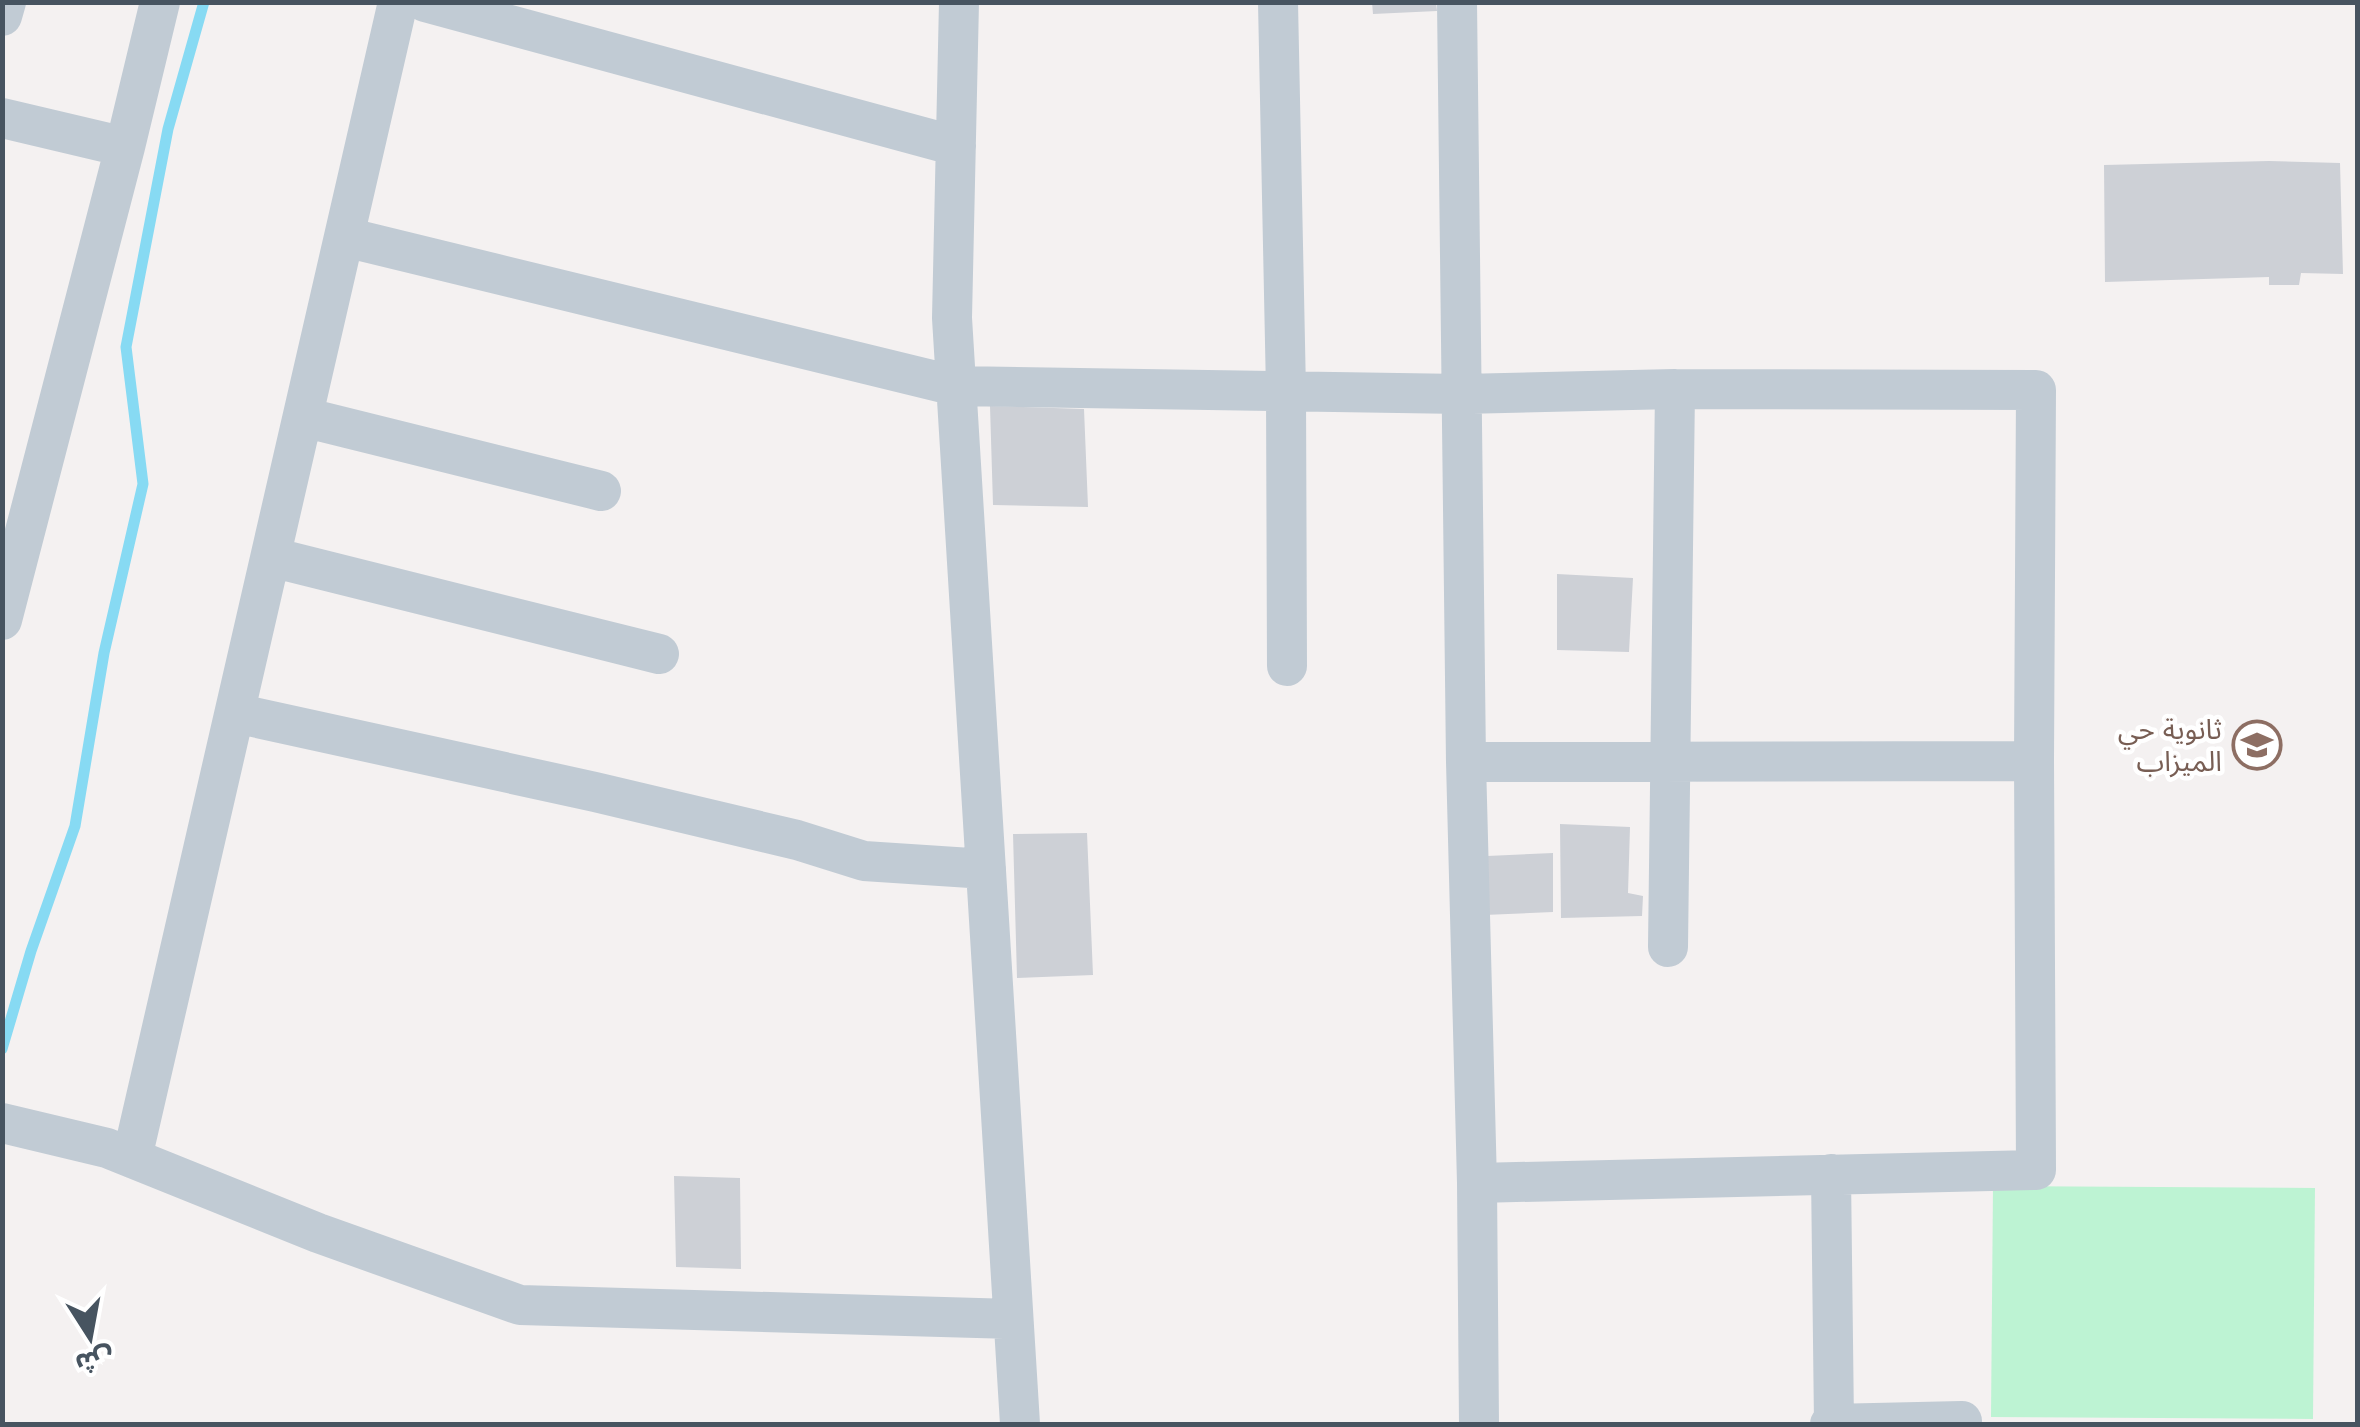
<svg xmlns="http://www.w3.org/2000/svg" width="2360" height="1427" font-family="Inter,'Noto Sans Arabic',sans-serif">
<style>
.green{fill:#bdf3d3}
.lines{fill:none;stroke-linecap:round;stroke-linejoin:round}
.stream{stroke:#87daf3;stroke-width:11}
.building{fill:#cdd0d6}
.minor{stroke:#c1cbd4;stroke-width:40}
.labels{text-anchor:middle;stroke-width:9;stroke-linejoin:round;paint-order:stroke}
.education-label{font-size:28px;fill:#785e54;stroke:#fff;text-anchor:end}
</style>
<rect width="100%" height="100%" fill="#f4f1f1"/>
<!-- green -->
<path class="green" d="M1993,1186L2315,1188L2313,1419L1991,1417Z"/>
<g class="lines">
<!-- stream -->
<path class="stream" d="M2,1049L31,951L75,826L104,653L143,484L126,347L168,129L204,2"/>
</g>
<!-- building -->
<path class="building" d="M1372,2H1436L1437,11L1373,14Z
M2269,161L2340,163L2343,274L2301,273L2299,285H2269V277L2105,282L2104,165Z
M990,406L1084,409L1088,507L993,505Z
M1557,574L1633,578L1629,652L1557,650Z
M1560,824L1630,827L1628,893L1643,896L1642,916L1561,918Z
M1087,833L1093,975L1017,978L1013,834Z
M1553,853V912L1484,915L1487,856Z
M674,1176L740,1178L741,1269L676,1267Z"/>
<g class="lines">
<!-- minor -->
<path class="minor" d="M425,2L956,146
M959,2L952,318L1020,1424
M1278,2L1286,391L1287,666
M1457,2L1466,762L1477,1183L1479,1424
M2,16L6,2
M2,118L125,147
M345,237L956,386L1462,394L1675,389L2036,390L2034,761L2036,1170L1477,1183
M303,417L601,491
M271,557L659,654
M2,620L125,147L160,2
M235,713L595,792L797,840L864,861L986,869
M1466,762L2034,761
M1668,947L1675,389
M2,1123L107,1148L318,1233L520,1305L1013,1319
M132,1158L398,2
M1831,1174L1834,1424
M1830,1424L1962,1421"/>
</g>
<!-- icons -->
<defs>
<g id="school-ring" transform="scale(2.5)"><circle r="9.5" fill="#fff" stroke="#8d6e63" stroke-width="1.5"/><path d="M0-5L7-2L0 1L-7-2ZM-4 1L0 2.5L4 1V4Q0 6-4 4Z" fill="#8d6e63"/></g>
</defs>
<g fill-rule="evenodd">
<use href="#school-ring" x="2257" y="745"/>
</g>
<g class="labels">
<!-- education labels -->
<g class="education-label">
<text x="2222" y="739">ثانوية حي<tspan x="2222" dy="32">الميزاب</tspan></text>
</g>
</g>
<!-- border -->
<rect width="2360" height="1427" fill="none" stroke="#475460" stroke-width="10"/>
<!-- north arrow -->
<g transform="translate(90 1337) rotate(169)" stroke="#ffffff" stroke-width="8" paint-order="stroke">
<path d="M0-8L18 38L0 25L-18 38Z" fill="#475460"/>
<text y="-15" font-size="28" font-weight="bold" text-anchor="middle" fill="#475460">ش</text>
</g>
</svg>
